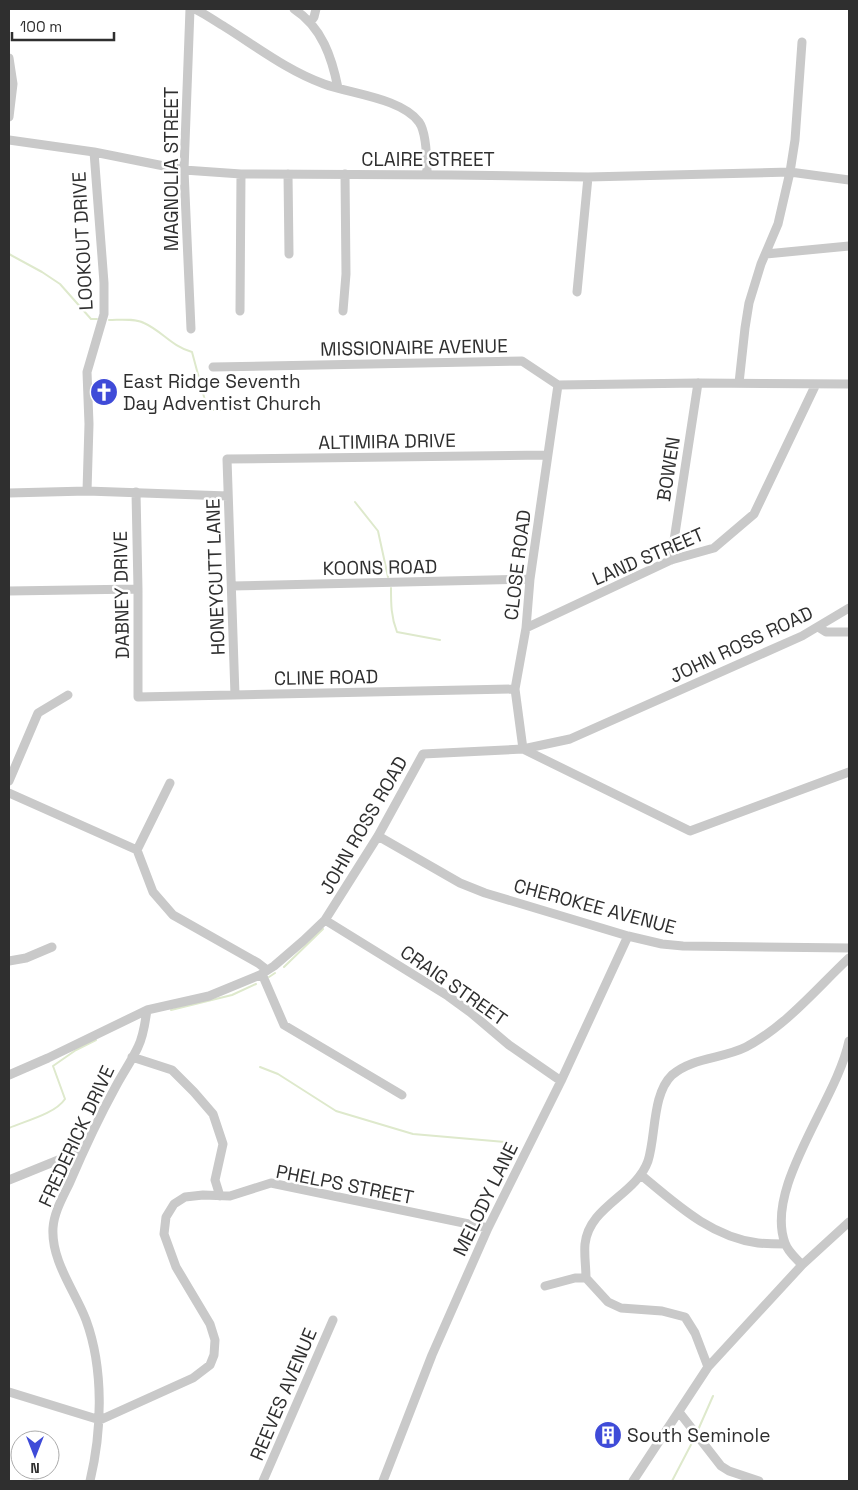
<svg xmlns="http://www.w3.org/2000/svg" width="858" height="1490" font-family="'Space Grotesk',sans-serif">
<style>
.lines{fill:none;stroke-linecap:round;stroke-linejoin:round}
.stream{stroke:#dee9cc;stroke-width:2}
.minor{stroke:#c9c9c9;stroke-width:9}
.labels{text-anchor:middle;stroke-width:5;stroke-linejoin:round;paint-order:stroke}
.street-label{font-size:19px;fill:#2f2f2f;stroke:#fff}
.poi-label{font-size:19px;fill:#2f2f2f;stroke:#fff;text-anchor:start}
</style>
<rect width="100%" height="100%" fill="#fff"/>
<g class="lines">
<!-- stream -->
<path class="stream" d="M9,254L42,272L60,284L91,319H97
M109,320C120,320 134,318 144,323C162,331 171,346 192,352L207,408L212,410H226
M355,502L378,531L388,577
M391,588C391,604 391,617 397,632L440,640
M284,967L323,929
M269,977L275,973
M171,1010L232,995L256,984
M260,1067L278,1074L336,1111L413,1134L505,1142
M9,1128C25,1121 55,1114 65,1099L53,1066L76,1050L96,1040
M698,1430L713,1396
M672,1481L695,1437"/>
<!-- minor -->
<path class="minor" d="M190,9L184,170L191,329
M195,9C205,14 215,21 225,27C257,47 288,71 324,84C351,94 401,98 419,122C427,133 427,161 427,174
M294,9C322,27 332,58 338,88
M311,21L314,17L316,9
M9,58L13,84L9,117
M9,140L94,152L184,170L241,174L452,175L588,177L790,172L849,180
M288,174L289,254
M766,254L849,246
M577,292L588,177
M240,311L241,174
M343,311L346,274L345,174
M213,367L522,361L558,385L698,383L849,384
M739,383L745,328L749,303L761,264L778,224L790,172L795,140L802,42
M558,385L530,579L526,628L515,689L523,749L690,831L849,772
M87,491L89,424L87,372L104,314V283L94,152
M136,492L138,589V697L515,689
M9,493L87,491L228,496
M671,560L698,383
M232,586L530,579
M9,591L138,589
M818,627L826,632H849
M526,628L671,560L714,548L754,514L816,384
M235,695L227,459L547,455
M9,781L38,713L68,695
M9,793L137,850L153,892L173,915L258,963L267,970
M378,836L460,883L485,893L628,936L662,944L683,946L849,948
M137,850L170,783
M325,920L448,996L470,1012L509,1045L561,1081
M9,961L26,958L52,947
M262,974L284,1025L402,1095
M132,1057L172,1070L194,1092L213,1114L223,1144L215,1180L220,1196
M9,1075L48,1058L147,1010L209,996L260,975L274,966L303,941L325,920L378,836L423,754L523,749L570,739L802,636L849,608
M641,1175C676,1204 711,1237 758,1243C767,1244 776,1244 785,1244
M9,1180L83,1150
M802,1265C796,1258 788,1252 785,1243C764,1187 837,1100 849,1041
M545,1286L575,1278H586
M708,1367L695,1333L685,1317L662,1311L621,1308L608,1302L586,1278C586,1267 584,1255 585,1244C589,1206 636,1195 648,1161C656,1136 652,1094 672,1075C693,1057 722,1059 746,1047C786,1026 816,989 849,958
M9,1392L100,1420L193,1378L210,1365L214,1355L215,1340L210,1324L176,1267L164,1234L166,1217L174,1204L185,1197L203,1195L230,1196L271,1183L488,1228
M679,1412L721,1466L729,1471L759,1481
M90,1481C102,1431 104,1369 86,1320C75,1291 51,1261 53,1228C54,1212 63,1197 70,1182C84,1149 99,1117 116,1086C123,1073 132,1060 138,1047C144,1035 145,1022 147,1010
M263,1481L333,1320
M383,1481L432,1355L488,1228L561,1081L628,936
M633,1481L708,1367L802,1265L849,1222"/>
</g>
<!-- icons -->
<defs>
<g id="church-disc" transform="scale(1.4375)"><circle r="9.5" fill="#3f4bd8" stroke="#fff"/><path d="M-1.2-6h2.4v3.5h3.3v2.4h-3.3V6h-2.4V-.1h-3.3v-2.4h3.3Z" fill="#fff"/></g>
<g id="building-disc" transform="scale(1.4375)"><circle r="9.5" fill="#3f4bd8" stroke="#fff"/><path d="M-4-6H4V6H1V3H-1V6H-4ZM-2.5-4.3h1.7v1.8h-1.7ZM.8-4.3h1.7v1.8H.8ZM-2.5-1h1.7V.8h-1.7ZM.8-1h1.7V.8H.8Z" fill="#fff"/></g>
</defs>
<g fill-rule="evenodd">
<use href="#church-disc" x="104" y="392"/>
<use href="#building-disc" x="608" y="1435"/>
</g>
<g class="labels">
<!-- street labels -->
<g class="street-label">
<text x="428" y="166">CLAIRE STREET</text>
<text transform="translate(171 169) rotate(-90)" y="7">MAGNOLIA STREET</text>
<text transform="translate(82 241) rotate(-93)" y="7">LOOKOUT DRIVE</text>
<text transform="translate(414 347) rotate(-1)" y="7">MISSIONAIRE AVENUE</text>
<text transform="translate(387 441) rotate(-1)" y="7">ALTIMIRA DRIVE</text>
<text transform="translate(668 469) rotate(-81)" y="7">BOWEN</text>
<text transform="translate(648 556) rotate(-23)" y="7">LAND STREET</text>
<text transform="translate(517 565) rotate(-83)" y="7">CLOSE ROAD</text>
<text transform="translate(380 567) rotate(-1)" y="7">KOONS ROAD</text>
<text transform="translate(215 577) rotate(-92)" y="7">HONEYCUTT LANE</text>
<text transform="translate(121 595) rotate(-91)" y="7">DABNEY DRIVE</text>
<text transform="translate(741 644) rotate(-25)" y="7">JOHN ROSS ROAD</text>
<text transform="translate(326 677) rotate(-1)" y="7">CLINE ROAD</text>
<text transform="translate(363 825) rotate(-60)" y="7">JOHN ROSS ROAD</text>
<text transform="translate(595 906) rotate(15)" y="7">CHEROKEE AVENUE</text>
<text transform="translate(454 985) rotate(35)" y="7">CRAIG STREET</text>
<text transform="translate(76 1136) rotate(-65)" y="7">FREDERICK DRIVE</text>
<text transform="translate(345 1184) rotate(11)" y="7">PHELPS STREET</text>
<text transform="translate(485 1199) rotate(-64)" y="7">MELODY LANE</text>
<text transform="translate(283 1394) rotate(-67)" y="7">REEVES AVENUE</text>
</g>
<!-- poi labels -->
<g class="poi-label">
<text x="123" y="388">East Ridge Seventh<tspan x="123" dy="22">Day Adventist Church</tspan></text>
<text x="627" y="1442">South Seminole</text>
</g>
</g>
<!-- border -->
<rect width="858" height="1490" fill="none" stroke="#2f2f2f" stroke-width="20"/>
<!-- north arrow -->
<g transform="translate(35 1455) rotate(180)"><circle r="24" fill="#ffffff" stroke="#acacac"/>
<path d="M0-4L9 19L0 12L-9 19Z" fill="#3f4bd8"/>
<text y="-8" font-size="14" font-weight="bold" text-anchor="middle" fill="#2f2f2f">N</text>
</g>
<!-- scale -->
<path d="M12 32v8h102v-8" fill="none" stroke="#2f2f2f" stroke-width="2.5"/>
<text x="20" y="32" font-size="15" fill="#2f2f2f" stroke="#ffffff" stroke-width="4" paint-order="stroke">100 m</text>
</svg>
